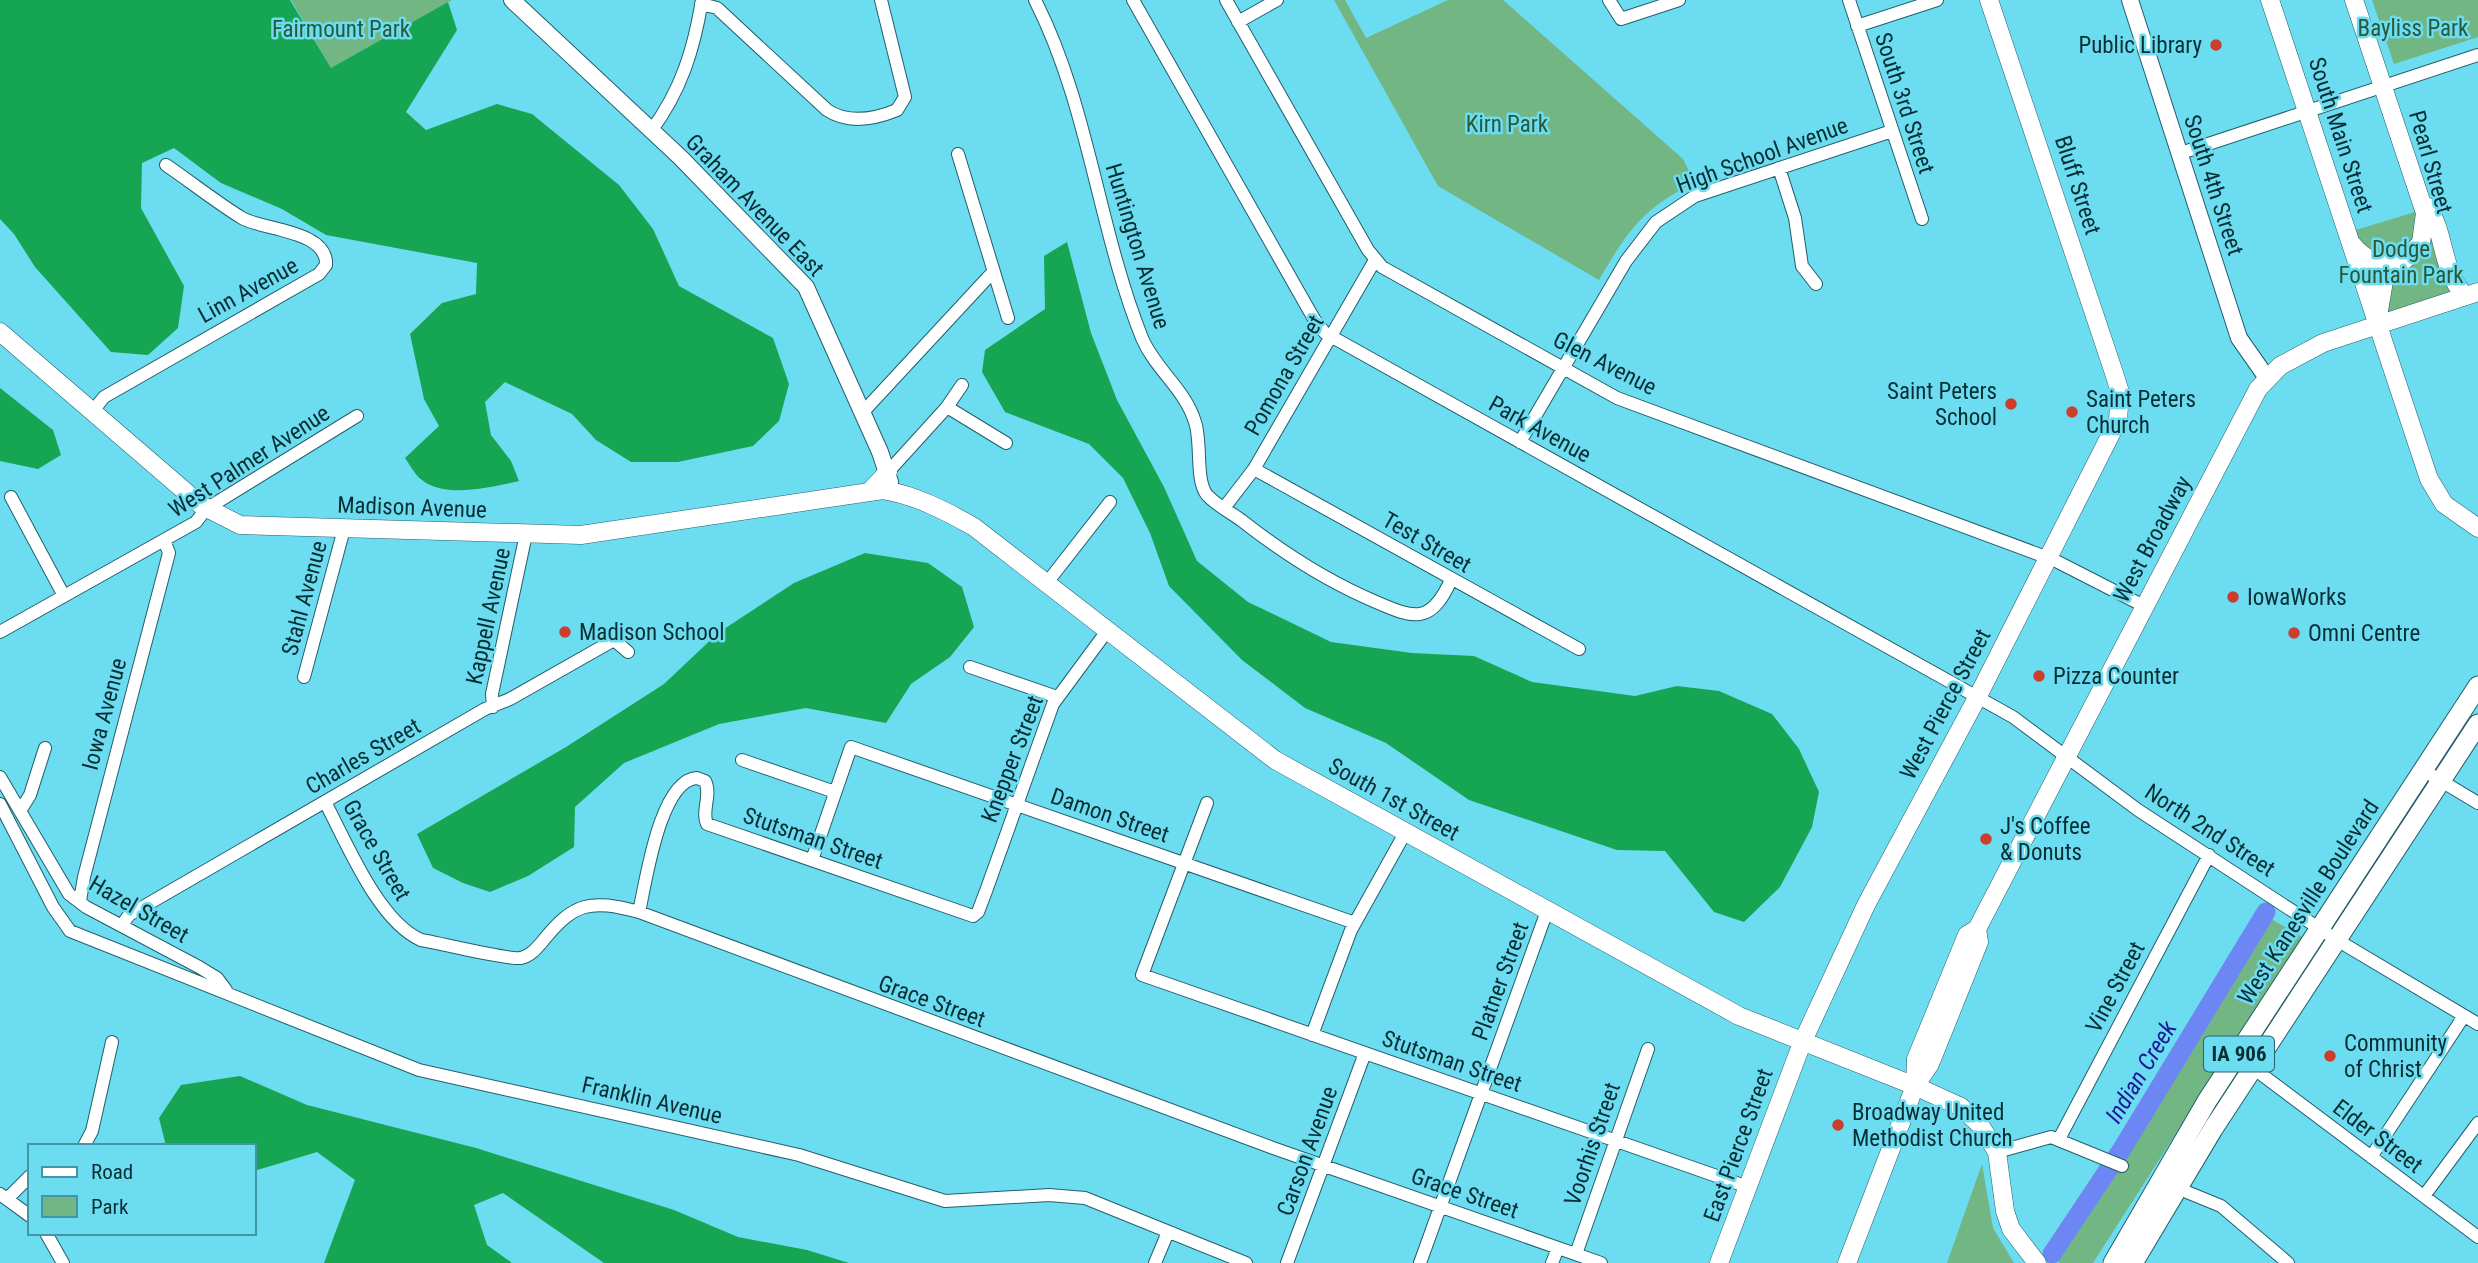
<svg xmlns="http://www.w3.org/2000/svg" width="2478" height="1263" font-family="'Roboto Condensed',sans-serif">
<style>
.green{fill:#72b683}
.forest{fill:#16a553}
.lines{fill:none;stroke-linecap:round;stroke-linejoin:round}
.river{stroke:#6c87f4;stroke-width:19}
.minor-casing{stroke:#225f6a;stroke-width:14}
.tertiary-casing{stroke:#225f6a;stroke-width:18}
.secondary-casing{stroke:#225f6a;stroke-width:19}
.primary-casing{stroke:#225f6a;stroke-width:21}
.minor{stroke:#fff;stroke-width:12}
.tertiary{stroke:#fff;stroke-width:16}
.secondary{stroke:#fff;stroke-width:18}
.primary{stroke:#fff;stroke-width:19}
.poi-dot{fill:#cb3e2b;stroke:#6cdcf1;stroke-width:2.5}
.labels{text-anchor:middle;stroke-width:5;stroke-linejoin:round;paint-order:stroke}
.shield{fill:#6cdcf1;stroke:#26626d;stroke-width:2}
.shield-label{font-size:21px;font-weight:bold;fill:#082e34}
.park-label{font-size:23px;fill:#295936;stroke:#6cdcf1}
.poi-label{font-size:23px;fill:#082e34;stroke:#6cdcf1;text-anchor:start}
.street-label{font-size:23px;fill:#082e34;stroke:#6cdcf1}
.water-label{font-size:24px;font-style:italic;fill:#1d1799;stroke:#6cdcf1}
</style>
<rect width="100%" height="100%" fill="#6cdcf1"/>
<!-- green -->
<path class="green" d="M291,0H452L331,68Z
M1334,0H1345L1366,38L1448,0H1503L1683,159L1695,183C1643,207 1627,232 1599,280L1438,186Z
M2372,0H2478V37L2394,64Z
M2428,208L2465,296L2377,326L2346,233Z
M2259,912L2302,937L2093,1263H2060L2047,1252L2111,1172Z
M1982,1164L1993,1228L2014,1263H1947Z"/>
<!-- forest -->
<path class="forest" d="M0,0H290L331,68L448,2L457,30L406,112L426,130L497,104L532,114L619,185L653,229L679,286L773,338L789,384L779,421L753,446L678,462H631L596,440L572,414L505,382L485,402L491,435L511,461L519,481C493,487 445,499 422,480C415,475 410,465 405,458L439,426L424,399L410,334L442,303L476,294L477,263L326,235L282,209L221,183L174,148L142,163L141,208L184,286L178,328L148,355L111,352L35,267L14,234L0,219Z
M1067,242L1091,333L1117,400L1164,487L1197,561L1248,602L1331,642L1412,653L1474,656L1532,682L1635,696L1677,686L1719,691L1772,714L1799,749L1819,792L1812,827L1780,887L1744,922L1714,912L1665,851L1617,850L1469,800L1386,743L1305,708L1242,660L1169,586L1150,533L1123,478L1089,444L1005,412L982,372L985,350L1045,309L1044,256Z
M0,388L53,430L61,455L38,469L0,461Z
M865,553L928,563L962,587L974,627L950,657L911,684L886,723L806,708L719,724L624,763L575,807L574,847L528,876L490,892L463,883L433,868L417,834L566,747L664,684L718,633L794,583Z
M240,1076L307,1105L476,1148L674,1210L738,1237L807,1250L849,1263H604L503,1193L474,1205L487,1245L512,1263H324L355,1180L317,1152L254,1171V1146H166L159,1118L181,1085Z"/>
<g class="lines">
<!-- river -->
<path class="river" d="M2052,1254L2122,1149L2266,912"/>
<!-- minor casing -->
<g class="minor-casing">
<path id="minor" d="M1035,0C1089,106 1098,228 1142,338C1155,369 1185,389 1195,422C1202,442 1195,480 1207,495C1216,505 1230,512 1241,520C1283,553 1326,581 1376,602C1415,619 1431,624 1451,580
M1133,0L1314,319L1325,333L2013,717L2138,810L2337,940L2478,1024
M1226,0L1368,250L1382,267L1617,398L2054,560L2144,606
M1609,0L1621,19L1679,0
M1849,0L1922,219
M701,4L717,8L827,110C848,124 875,119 897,110L905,97L881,0
M1238,22L1277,0
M1857,26L1937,0
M651,131C681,91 694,49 702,0
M2181,153L2478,55
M958,154L1008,318
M1779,168L1795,218L1802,266L1816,284
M947,407L1006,443
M93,411L104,397L319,274L326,265C328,230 262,230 242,218C216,202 191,182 166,165
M863,412L992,273
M1520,442L1626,261L1656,222L1695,196L1892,131
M1254,469L1579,649
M888,472L947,407L962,385
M11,497L64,596
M1224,508L1254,469L1375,260
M1046,584L1110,502
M0,632L196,522L206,509L357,416
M970,667L1057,697
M304,677L344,529
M493,707L492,694L526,534
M742,760L835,792
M2423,770L2478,803
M0,777L69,894L86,907L199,967L217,978L226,990
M325,802C347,843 378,921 421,940C440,943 507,960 521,958C530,956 536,949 542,942C574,902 590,899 639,912L1273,1148L1601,1263
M1207,803L1142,975L1748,1187
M0,804L53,907L70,931L419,1070L799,1155L945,1201L1049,1195L1085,1198L1246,1263
M20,811L30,795L45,748
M812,860L851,747L1355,923
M80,901L84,877L169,553L164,540
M639,912C646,881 660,780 697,778L705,781C712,795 701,811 707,824L973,916L978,912L986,891L1053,704L1107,631
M122,925L129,915L485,709L510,699L614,640L628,652
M1312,1035L1351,930L1405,833
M2253,1068L2478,1237
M2059,1139L2209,855
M84,1146L92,1131L112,1042
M1997,1152L2051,1137L2122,1166
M2371,1157L2464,1016
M2177,1188L2221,1206L2288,1263
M0,1194L30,1216
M2424,1196L2478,1123
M7,1199L30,1176
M46,1233L63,1263
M1576,1254L1648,1049
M1155,1263L1168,1232
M1287,1263L1365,1053
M1420,1263L1547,911
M1552,1263L1558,1248"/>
</g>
<!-- tertiary casing -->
<g class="tertiary-casing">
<path id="tertiary" d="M512,0L681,158L806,287L880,452L890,482
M2130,0L2239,338L2267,378"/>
</g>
<!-- secondary casing -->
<g class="secondary-casing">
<path id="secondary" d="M2270,0L2429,479L2444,504L2478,528
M2354,0L2425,213L2421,243L2384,281L2377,322
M2428,207C2446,236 2441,270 2465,296
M2351,243C2365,261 2381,267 2403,259
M0,332L201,505L240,525L581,535L883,490C915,495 946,511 974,527L1275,760L1739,1016L1915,1086L1961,1107L1980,1125L1997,1152L2005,1211L2011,1229L2037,1263
M870,491L888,472
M1915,1086L1916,1059L1967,935L1977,929L2258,389L2280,366L2323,343L2478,292
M1719,1263L1802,1043L1866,905L1978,696L2118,420L2120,392L2114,373L1989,0
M1847,1263L1915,1086L1930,1064L1979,942L1977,929"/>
</g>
<!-- primary casing -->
<g class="primary-casing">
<path id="primary" d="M2113,1263L2207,1101L2478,686
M2133,1263L2213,1129L2478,724"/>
</g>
<!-- minor -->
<use href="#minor" class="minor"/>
<!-- tertiary -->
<use href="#tertiary" class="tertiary"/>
<!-- secondary -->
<use href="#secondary" class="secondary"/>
<!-- primary -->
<use href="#primary" class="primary"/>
</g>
<!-- markers -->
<g class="poi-dot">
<circle cx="2216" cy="45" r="7"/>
<circle cx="2011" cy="404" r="7"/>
<circle cx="2072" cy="412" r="7"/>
<circle cx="2233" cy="597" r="7"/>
<circle cx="565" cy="632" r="7"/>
<circle cx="2294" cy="633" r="7"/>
<circle cx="2039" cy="676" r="7"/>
<circle cx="1986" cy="839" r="7"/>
<circle cx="2330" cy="1056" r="7"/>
<circle cx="1838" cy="1125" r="7"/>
</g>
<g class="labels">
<!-- shield labels -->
<rect class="shield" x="2204" y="1036.5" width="70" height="35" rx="5"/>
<g class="shield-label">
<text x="2239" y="1061">IA 906</text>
</g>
<!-- park labels -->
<g class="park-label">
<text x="2413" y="36">Bayliss Park</text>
<text x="341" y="37">Fairmount Park</text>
<text x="1507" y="132">Kirn Park</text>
<text x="2401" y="257">Dodge<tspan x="2401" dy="26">Fountain Park</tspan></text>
</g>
<!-- poi labels -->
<g class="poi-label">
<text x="2202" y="53" text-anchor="end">Public Library</text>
<text x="1997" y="399" text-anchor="end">Saint Peters<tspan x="1997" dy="26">School</tspan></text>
<text x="2086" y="407">Saint Peters<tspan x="2086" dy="26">Church</tspan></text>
<text x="2247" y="605">IowaWorks</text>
<text x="579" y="640">Madison School</text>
<text x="2308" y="641">Omni Centre</text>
<text x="2053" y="684">Pizza Counter</text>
<text x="2000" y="834">J's Coffee<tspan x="2000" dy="26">&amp; Donuts</tspan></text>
<text x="2344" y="1051">Community<tspan x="2344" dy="26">of Christ</tspan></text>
<text x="1852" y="1120">Broadway United<tspan x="1852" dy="26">Methodist Church</tspan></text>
</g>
<!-- street labels -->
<g class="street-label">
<text transform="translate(1905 103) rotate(72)" y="8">South 3rd Street</text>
<text transform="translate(2341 135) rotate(72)" y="8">South Main Street</text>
<text transform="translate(1762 155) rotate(-20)" y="8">High School Avenue</text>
<text transform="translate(2431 162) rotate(74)" y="8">Pearl Street</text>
<text transform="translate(2078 185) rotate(72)" y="8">Bluff Street</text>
<text transform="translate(2214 185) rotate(72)" y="8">South 4th Street</text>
<text transform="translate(755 205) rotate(46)" y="8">Graham Avenue East</text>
<text transform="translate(1138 246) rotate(73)" y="8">Huntington Avenue</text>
<text transform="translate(248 290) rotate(-29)" y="8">Linn Avenue</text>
<text transform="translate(1605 363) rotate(27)" y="8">Glen Avenue</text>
<text transform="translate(1284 375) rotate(-60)" y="8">Pomona Street</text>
<text transform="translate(1540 429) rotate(29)" y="8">Park Avenue</text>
<text transform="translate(249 461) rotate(-33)" y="8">West Palmer Avenue</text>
<text transform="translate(412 507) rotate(2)" y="8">Madison Avenue</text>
<text transform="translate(2152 539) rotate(-62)" y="8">West Broadway</text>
<text transform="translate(1427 542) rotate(30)" y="8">Test Street</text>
<text transform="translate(304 598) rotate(-75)" y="8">Stahl Avenue</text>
<text transform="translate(488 616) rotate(-78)" y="8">Kappell Avenue</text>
<text transform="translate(1945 704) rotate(-62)" y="8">West Pierce Street</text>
<text transform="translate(104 714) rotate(-75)" y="8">Iowa Avenue</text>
<text transform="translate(363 756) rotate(-30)" y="8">Charles Street</text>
<text transform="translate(1012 759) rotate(-69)" y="8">Knepper Street</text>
<text transform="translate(1394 799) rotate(29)" y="8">South 1st Street</text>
<text transform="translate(1110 815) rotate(19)" y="8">Damon Street</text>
<text transform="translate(2210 830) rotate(33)" y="8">North 2nd Street</text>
<text transform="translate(813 838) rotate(19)" y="8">Stutsman Street</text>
<text transform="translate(377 850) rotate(60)" y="8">Grace Street</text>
<text transform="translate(2308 902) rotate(-57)" y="8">West Kanesville Boulevard</text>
<text transform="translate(139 909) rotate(30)" y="8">Hazel Street</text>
<text transform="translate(1500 981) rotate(-70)" y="8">Platner Street</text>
<text transform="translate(2115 987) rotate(-62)" y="8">Vine Street</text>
<text transform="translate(932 1001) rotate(20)" y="8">Grace Street</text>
<text transform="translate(1452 1061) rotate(19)" y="8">Stutsman Street</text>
<text transform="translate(652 1100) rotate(13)" y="8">Franklin Avenue</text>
<text transform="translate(2378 1136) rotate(37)" y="8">Elder Street</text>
<text transform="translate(1592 1144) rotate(-71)" y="8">Voorhis Street</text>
<text transform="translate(1738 1145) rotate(-70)" y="8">East Pierce Street</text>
<text transform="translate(1307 1151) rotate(-70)" y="8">Carson Avenue</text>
<text transform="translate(1465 1193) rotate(19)" y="8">Grace Street</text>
</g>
<!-- water labels -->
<g class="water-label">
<text transform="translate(2141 1072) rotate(-59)" y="8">Indian Creek</text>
</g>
</g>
<!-- legend -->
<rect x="28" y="1144" width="228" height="91" fill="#6cdcf1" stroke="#4496a5" stroke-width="2"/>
<rect x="42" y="1167" width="35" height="10" fill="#ffffff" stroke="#4496a5" stroke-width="2"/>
<text x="91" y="1179" font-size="21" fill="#082e34">Road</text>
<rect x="42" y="1196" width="35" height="21" fill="#72b683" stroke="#4496a5" stroke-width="2"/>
<text x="91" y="1214" font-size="21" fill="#082e34">Park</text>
</svg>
